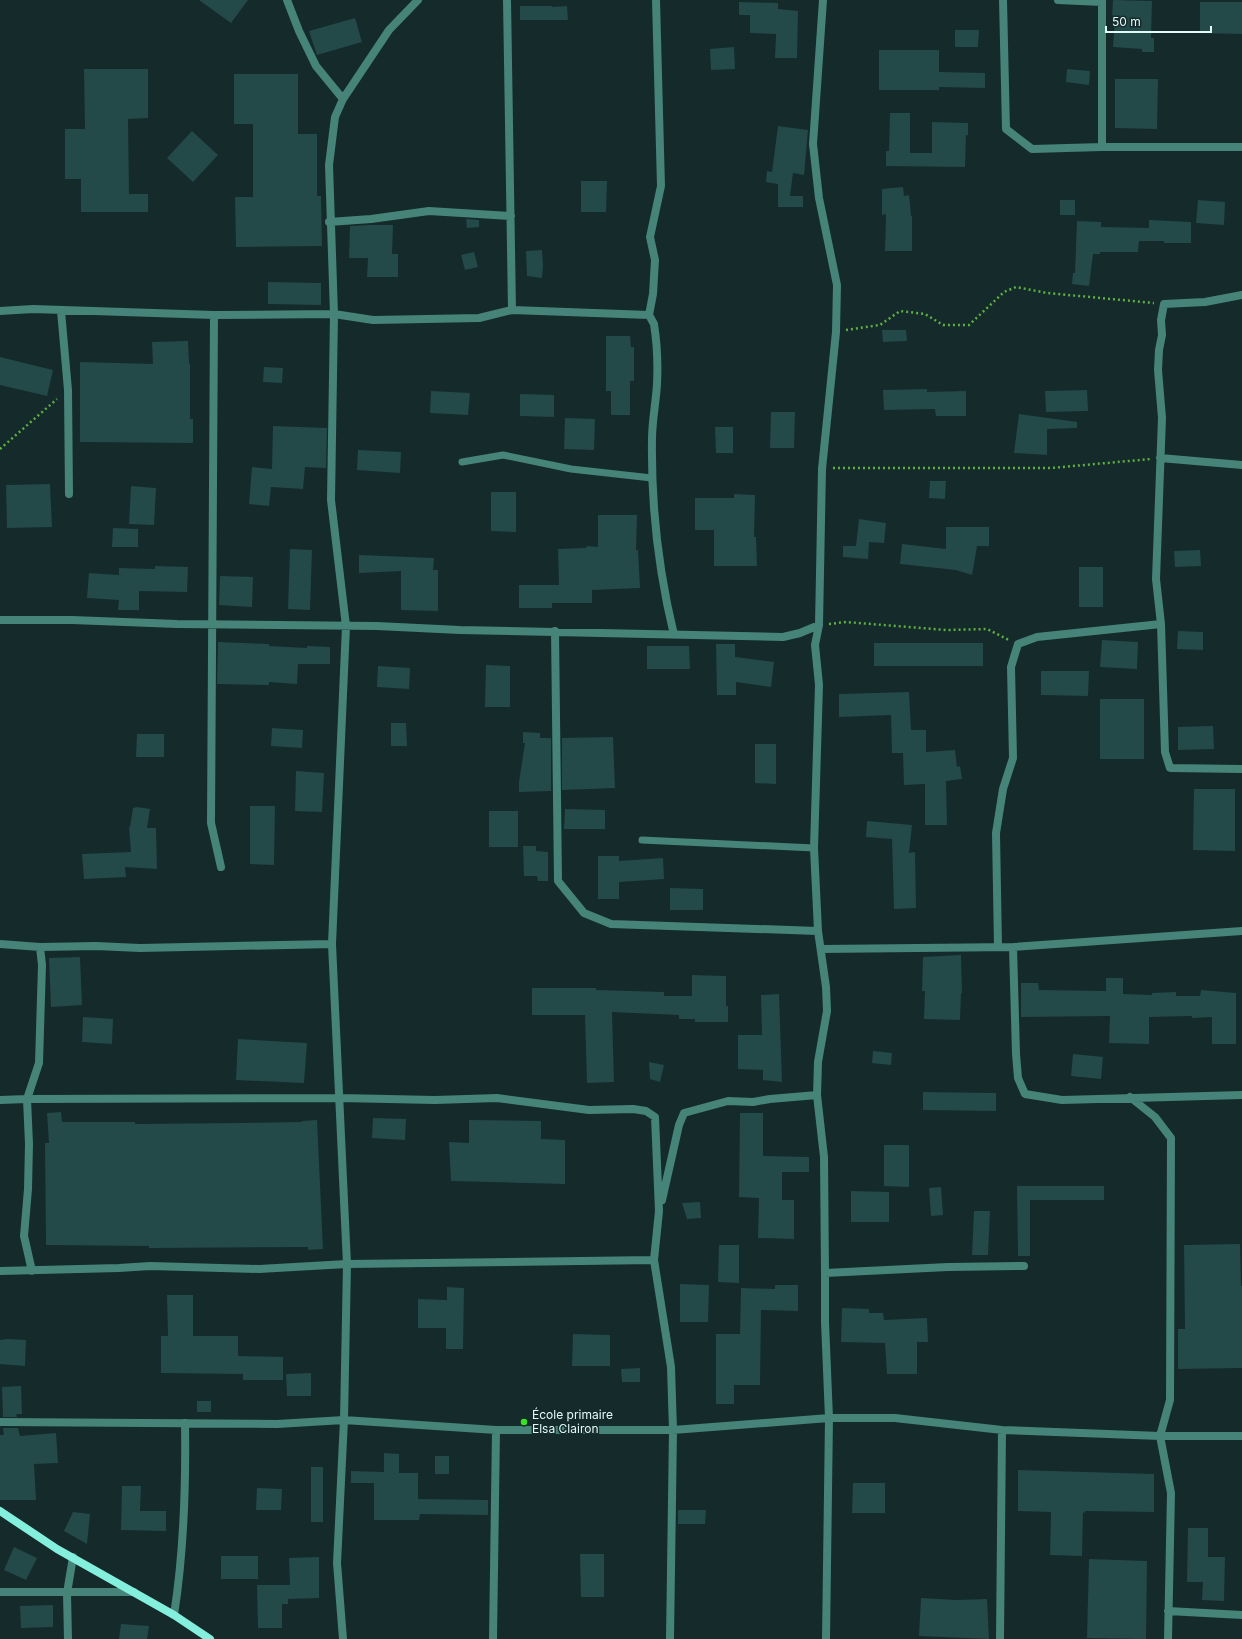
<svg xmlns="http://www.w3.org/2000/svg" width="1242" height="1639" font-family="Inter,sans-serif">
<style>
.building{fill:#234949}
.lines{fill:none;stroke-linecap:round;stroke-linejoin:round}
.path{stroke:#5eb041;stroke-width:2.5;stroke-dasharray:2 3;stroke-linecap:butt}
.lane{stroke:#468379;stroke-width:7}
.street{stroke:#468379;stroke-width:8}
.secondary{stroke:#84efdd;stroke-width:8}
.poi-dot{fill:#38e326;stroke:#152a2a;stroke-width:1.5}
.labels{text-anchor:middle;stroke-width:3;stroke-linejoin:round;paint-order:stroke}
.poi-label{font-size:12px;fill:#e2fbf9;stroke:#152a2a;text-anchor:start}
</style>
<rect width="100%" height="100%" fill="#152a2a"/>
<!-- building -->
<path class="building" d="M199,0H248L231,23Z
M1113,0L1152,1L1151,38H1154V52H1142V49L1113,47L1115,19H1112Z
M739,2L778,3V9L798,11L797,58H775L776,34L750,33V15H739Z
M1200,2H1242V34L1200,33Z
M520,6H552V7L567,6L568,20H520Z
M355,18L362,42L317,55L309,31Z
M955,30H979L978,47H955Z
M734,47L735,69L711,70L710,49Z
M879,50H939V72L985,73V88L939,87V90H879Z
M84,69H148V118L128,119L129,194H148V212H81V179H65V129H85Z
M1067,69L1090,71L1089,85L1066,82Z
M234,74H298V134H317V196H321L322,246L236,247L235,197H253V124H234Z
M1115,79H1158L1157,129L1115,128Z
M890,113H910V153H932V122L968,123V135H966L965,167L886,166V151H889Z
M778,126L808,130L804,175L793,173L790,196H803V207H778V184L766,182L767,171L772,172Z
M192,131L218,155L193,182L167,158Z
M581,181H607L606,212H581Z
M903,187L904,196L909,195L911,216H912V251H885L886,214L882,215V189Z
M1060,200H1075V215H1060Z
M1198,200L1225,202L1224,225L1196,223Z
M466,219L479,220V227L467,228Z
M1149,220L1191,222V243H1164V241H1139L1138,252H1100V254H1093L1089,286L1072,284L1073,273H1075L1077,221L1101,222V227L1149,228Z
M370,225H393L392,254H398V277H367L368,258H349L350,226Z
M542,250L543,266L542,278L527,276L526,251Z
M474,252L478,267L465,270L461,255Z
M268,282L321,283V305L268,304Z
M882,330H906L907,341L883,342Z
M606,336H630L631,347H634V381H630V415H611V391H606Z
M188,341L189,364H190V419H193V443L80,442V362L153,364L152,342Z
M0,357L53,370L47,396L0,385Z
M264,367L283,368L282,383L263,382Z
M927,389V392L966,391V416H936L935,409L884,410L883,390Z
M1087,390L1088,411L1046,412L1045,391Z
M431,391L470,393L468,415L430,413Z
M520,394L554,395V417L520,416Z
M771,412H795L794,448H770Z
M1019,414L1077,422V428L1047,429V455L1014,453Z
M565,418L595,419L594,450L564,449Z
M273,426L327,428L326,468L305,467L303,489L271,487L269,506L249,504L252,467L272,469Z
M715,427H733V453H716Z
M358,450L401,452L400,473L357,470Z
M930,481H946L945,499L929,498Z
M50,484L52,527L7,528L6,485Z
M131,486L156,488L154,525L129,524Z
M491,492H516V532L491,531Z
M734,494L755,495L754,537H756L757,566H714V530H695V498H734Z
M598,515H637L636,550H638L640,588L592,590V603H552V608H519V585H559L558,549L586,548L587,546L598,547Z
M859,519L886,523L884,543L869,542L868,559L843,557V546H856Z
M946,527H989V546H977L972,575L956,570L900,564L902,544L946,549Z
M113,528L138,529V547H112Z
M290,549L312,550L310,610L288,609Z
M1200,550L1201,566L1175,567L1174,551Z
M359,555L434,558L433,570H438V611L401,610V571L359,573Z
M155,566L188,567L187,592L139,591V610H118L119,600L87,598L89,573L119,575V568L155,569Z
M1079,567H1103V607H1079Z
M220,576L253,577L252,607L219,605Z
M1178,631L1203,632V650L1177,649Z
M1102,640L1138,642L1137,669L1100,667Z
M218,642L269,644V646L307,648V646L330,647V664H298L297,684L269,682V685L217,684Z
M874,643H983V666H874Z
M716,644H735V657L774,662L771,687L736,682V695H717Z
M647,646H689L690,669H647Z
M486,665L510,666V707H485Z
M378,666L410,668L409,689L377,687Z
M1041,671H1089L1088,696L1041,695Z
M909,692L911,730H926V752L955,750L957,767L960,766L962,779L946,781L947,825H925V784L904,785L903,753H892L891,715L839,717V694Z
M1100,699H1144V759H1100Z
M391,723H406L407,746H391Z
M1213,726L1214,749L1178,750V727Z
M272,728L303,730L302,748L271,746Z
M523,732L540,733V738H551V791L519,792V782L525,743H523Z
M137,734H164V757H136Z
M613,737L615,788L562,790V738Z
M755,744H776V784L755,783Z
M296,771L324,773L322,812L295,811Z
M1194,789H1235V851L1193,850Z
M250,806H275L274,865L250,864Z
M137,807L150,809L147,828H156L157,869L125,867L126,877L84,879L82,854L131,852L129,827H130L133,808Z
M565,809L605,810V829H564Z
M489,811H518V847H489Z
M867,821L912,825L909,853L915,852L916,908L894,909L892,839L866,837Z
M523,846H536V851L548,852V881H538L537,876H524Z
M598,856H619V861L663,858L664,879L619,882V899H598Z
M670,888L703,889V910H670Z
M961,955L962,993H961L960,1020L924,1019L925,991H922L923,957Z
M80,957L82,1005L51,1007L49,958Z
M692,975L726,976V1006H728V1022H695V1019H679V1015L612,1012L614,1082L587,1083L585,1015H532V988H596V990L664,992V996H692Z
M1106,978H1123V994L1152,995V993L1176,992V996H1200L1201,990L1236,993V1044H1212V1017L1192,1018V1016L1149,1017V1044L1109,1043L1110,1016L1021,1017V983H1038L1039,990L1106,991Z
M779,994L782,1082L763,1080V1070L738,1069V1035H762L761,995Z
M83,1017L113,1019L112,1044L82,1042Z
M238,1039L307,1043L304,1083L236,1080Z
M873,1051L892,1053L891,1065L872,1063Z
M1073,1054L1103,1057L1101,1079L1071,1076Z
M649,1062L664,1065L660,1082L650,1079Z
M923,1092L996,1093V1111L923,1110Z
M61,1112L62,1122H135V1124L242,1123L302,1122V1121L317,1120L323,1249L308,1250V1247L149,1248V1246L46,1245L45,1143H49L47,1113Z
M740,1113H763V1156L809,1157V1172H782V1200H794V1239L758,1238L759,1198L739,1197Z
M373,1118L406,1119L405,1140L372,1138Z
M469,1120L541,1121V1139L565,1140V1184L451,1181L449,1142L469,1143Z
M884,1145H909V1187L884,1186Z
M1017,1186H1104V1200H1030V1256H1018Z
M941,1187L943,1215L931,1216L929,1188Z
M851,1191L889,1192V1222H851Z
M700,1202L701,1218L687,1219L682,1203Z
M974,1211H990L988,1255H972Z
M1240,1244L1241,1286H1242V1368L1178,1369V1329H1185L1184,1245Z
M719,1245H739V1283L718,1282Z
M680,1284L709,1285L708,1322H680Z
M775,1285H798V1311L761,1310L760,1385H734V1404H716V1334H740L741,1288L775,1289Z
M447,1287L464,1288L463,1349H446V1328H418V1299L447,1300Z
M167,1295H193V1336H238V1356L283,1357V1380H243V1374L161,1373V1336H168Z
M842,1308L869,1309V1313H883L884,1320L927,1318L928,1342H917V1374H887L885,1343L841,1342Z
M573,1334L610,1335V1366H572Z
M7,1339L26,1340L25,1366L0,1364V1340Z
M640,1368V1382H622L621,1369Z
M311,1373V1396H287L286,1374Z
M21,1386L22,1414H16L17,1417H3L2,1387Z
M197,1401H211V1412H197Z
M3,1428H18L20,1436L56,1433L58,1463L34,1464L36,1500H0V1435H4Z
M384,1453L399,1454V1473H418V1499L488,1500V1515L420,1514L419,1520H374V1483H351V1471L384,1472Z
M435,1456H449V1474H435Z
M311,1467H323V1522H311Z
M1018,1470L1154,1474V1512L1085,1511V1513L1083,1512L1082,1556L1050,1555L1051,1512L1018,1511Z
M853,1483H885V1513H852Z
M122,1486H141L140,1511H166V1531L121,1530Z
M257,1488L282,1489L281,1510H256Z
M678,1510H706L705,1524H678Z
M73,1512L90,1514L87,1544L64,1531Z
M1188,1528H1208V1557H1225L1224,1601L1202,1600L1203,1582H1187Z
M14,1547L37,1558L26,1580L4,1570Z
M580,1554H604V1597H581Z
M221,1556H258V1579H221Z
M319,1557V1598L288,1599V1604H282V1628H258L257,1585H290L289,1558Z
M1089,1559L1147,1561L1146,1639L1087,1638Z
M921,1598L956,1600L987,1599L989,1639L919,1636Z
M53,1605V1627L21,1628L20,1606Z
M121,1624L149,1626L147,1639H119Z"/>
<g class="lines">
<!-- path -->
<path class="path" d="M846,330L880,325L900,311L925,314L943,325H969L1004,292L1016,287L1047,293L1154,303
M0,449L57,399
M833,468H1051L1151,459
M829,624L846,622L946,630L987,629L1009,640"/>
<!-- lane -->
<path class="lane" d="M462,462L503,455L571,469L652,478
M642,840L814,848"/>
<!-- street -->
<path class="street" d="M287,0L299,31L316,66L343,99
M507,0L512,310L649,315L654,324C657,343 658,364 657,384C656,402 652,421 652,439C651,503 659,573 674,635
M823,0L813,144L819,198L837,285L836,332L822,469L819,625L815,645L819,685L814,848L818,931L826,987L827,1011L818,1062L817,1095L824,1157L825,1273
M1003,0L1006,129L1032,149L1102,147
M1058,0L1102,2
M1102,0V147H1242
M329,222L371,219L429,211L511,216
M1242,295L1205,302L1164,304L1161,320L1162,335L1159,350L1158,370L1162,418L1156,579L1161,624L1165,752L1170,768L1242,769
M0,311L33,309L214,315L334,314L373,320L479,318L512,310
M61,311L68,390L69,494
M214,315L211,823L221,867
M649,315L653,294L655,260L650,237L661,186L656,0
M1160,458L1242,465
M0,620H72L177,624L377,626L460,630L783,637L800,633L819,625
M555,631L558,881L584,913L611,924L818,931
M0,944L40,947L96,946L140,948L332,944
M998,947L996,833L1003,789L1013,758L1011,667L1018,644L1037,637L1161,624
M1013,947L1016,1054L1018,1078L1025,1094L1062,1100L1242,1095
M821,949L1013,947L1242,931
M1130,1097L1155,1117L1171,1138L1170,1400L1160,1436L1171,1493L1168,1639
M0,1100L27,1099L340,1098L435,1100L497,1098L589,1110L633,1109L646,1111L655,1117L659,1211L654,1260L671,1367L673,1430L670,1639
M662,1200L679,1125L684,1113L728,1101L753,1102L770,1099L817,1095
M0,1271L119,1268L150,1266L259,1269L347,1264L654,1260
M32,1271L24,1236L28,1189L29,1144L27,1099L39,1063L42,965L40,947
M0,1422L277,1424L344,1420L496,1430H673L829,1418H895L1002,1430L1160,1436H1242
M0,1592H134
M1168,1611L1242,1615
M174,1615C184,1551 186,1487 185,1423
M68,1639L67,1593L73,1557
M343,1639L337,1563L344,1420L347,1264L332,944L346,626L331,500L334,314L329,165L335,117L343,99L389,30L418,0
M493,1639L496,1430
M826,1639L829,1418L825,1322V1273L948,1267L1024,1266
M1000,1639L1002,1430"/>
<!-- secondary -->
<path class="secondary" d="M0,1511L57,1549L174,1615L210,1639"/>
</g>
<!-- markers -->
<circle class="poi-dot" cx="524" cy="1422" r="4"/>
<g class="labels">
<!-- poi labels -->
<g class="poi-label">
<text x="532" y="1419">École primaire<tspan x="532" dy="14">Elsa Clairon</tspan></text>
</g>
</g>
<!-- scale -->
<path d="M1106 26v6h105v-6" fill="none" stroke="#e2fbf9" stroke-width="2"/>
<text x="1112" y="26" font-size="12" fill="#e2fbf9" stroke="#152a2a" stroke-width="3" paint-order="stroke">50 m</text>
</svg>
